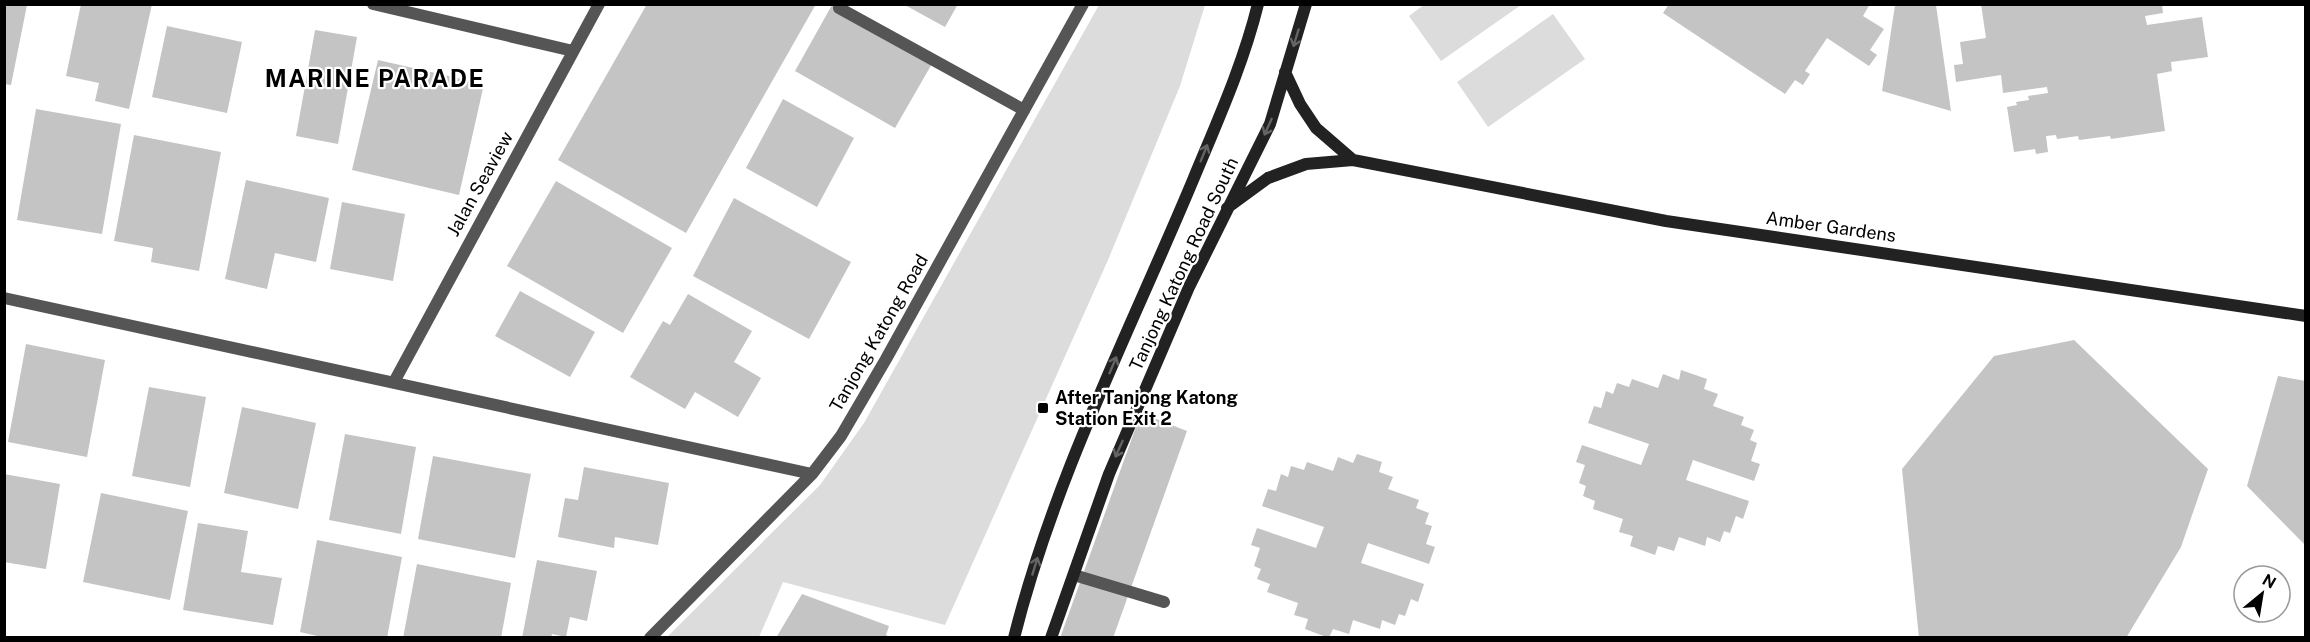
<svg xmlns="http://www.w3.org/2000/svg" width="2310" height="642" font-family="'Public Sans',sans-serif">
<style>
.green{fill:#dcdcdc}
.building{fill:#c4c4c4}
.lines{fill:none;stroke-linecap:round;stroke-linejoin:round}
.lane{stroke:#555;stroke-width:12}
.street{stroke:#555;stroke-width:12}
.secondary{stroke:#222;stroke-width:12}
.oneway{stroke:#646464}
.poi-dot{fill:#000;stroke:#fff;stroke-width:2}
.labels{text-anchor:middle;stroke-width:4.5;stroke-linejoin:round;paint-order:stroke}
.street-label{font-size:18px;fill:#000;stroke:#fff}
.poi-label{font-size:18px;font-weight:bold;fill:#000;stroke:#fff;text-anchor:start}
.district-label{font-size:24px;font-weight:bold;letter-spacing:1.5px;fill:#000;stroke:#fff}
</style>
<rect width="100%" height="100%" fill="#fff"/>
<!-- green -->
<path class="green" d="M1425,4H1521V5L1441,61L1409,16Z
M1099,5H1205L1180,86L1108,260L945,625L783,582L759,637H667L820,485L864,423Z
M1553,14L1585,59L1488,127L1457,82Z"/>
<!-- building -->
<path class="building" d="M4,4L27,5L11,85L4,84Z
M81,4H152L129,109L95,101L99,83L66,76Z
M647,4H816L686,233L558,160Z
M903,4H958L945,27Z
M1669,4H1870L1863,16L1884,29L1870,50L1877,55L1869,66L1827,38L1805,71L1810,74L1803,85L1795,80L1785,94L1663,13Z
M1981,4H2162L2163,13L2145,16L2147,25L2202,17L2208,57L2171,62L2172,71L2157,74L2165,131L2111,139L2110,136L2079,140L2078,136L2057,139L2056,135L2046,136L2048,152L2036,154L2035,149L2014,152L2007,107L2017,105L2016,102L2029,100L2028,96L2048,93L2047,87L2003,93L2001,75L1956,82L1954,65L1963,64L1960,42L1986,38Z
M832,5L933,62L895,128L795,71Z
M1895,5H1936L1951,111L1882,91Z
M167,26L242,42L227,113L152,97Z
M315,30L357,37L338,144L296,136Z
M378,60L484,84L459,195L352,170Z
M783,99L854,138L817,207L746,168Z
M36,109L121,124L102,234L17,220Z
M134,135L221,152L199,271L151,262L153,248L114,241Z
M246,180L329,198L316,262L275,253L267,289L225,279Z
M556,181L672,248L623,333L507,266Z
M734,198L851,262L809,339L693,276Z
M342,202L405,214L393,281L330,269Z
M520,291L595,332L570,377L495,336Z
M688,294L752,331L734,362L761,378L738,417L695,392L685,409L630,377L663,321L670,325Z
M2074,340L2208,469L2181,547L2126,638H1919L1902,469L1994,356Z
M26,344L105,360L87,457L8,442Z
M1681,370L1707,379L1704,389L1718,394L1713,406L1744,417L1741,425L1754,430L1750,440L1757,443L1751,461L1760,464L1754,481L1693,460L1686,480L1749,501L1743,519L1736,516L1730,533L1724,531L1720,542L1707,537L1705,546L1679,537L1674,551L1658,546L1655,555L1630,546L1633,536L1619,532L1623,519L1593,509L1595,501L1583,496L1586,486L1579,483L1585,465L1576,462L1582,445L1641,465L1649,444L1588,423L1594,406L1601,408L1606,391L1613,394L1617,383L1629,387L1632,379L1658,388L1663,374L1679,380Z
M2278,376L2306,381V546L2247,486Z
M149,387L206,397L190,487L132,476Z
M242,407L316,423L298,509L224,493Z
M1141,413L1187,431L1113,638H1060Z
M345,434L416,447L401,534L329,520Z
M1357,454L1382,462L1379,472L1393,477L1388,489L1419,500L1416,508L1429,513L1425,524L1432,526L1426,544L1435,547L1429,564L1368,543L1361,563L1424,584L1418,602L1411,599L1405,616L1399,614L1395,625L1382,620L1380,629L1353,620L1349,634L1333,629L1329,638L1305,629L1308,619L1294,615L1298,603L1267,592L1270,584L1257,579L1261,569L1254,566L1260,548L1251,545L1257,528L1316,548L1324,527L1262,506L1268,489L1276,491L1281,474L1288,477L1291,466L1304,470L1307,462L1333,471L1338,457L1353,463Z
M433,456L531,474L515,558L418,539Z
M584,467L669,483L658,545L615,537L614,548L558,537L565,498L578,500Z
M4,474L60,484L46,569L4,562Z
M101,493L188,511L170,600L83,582Z
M198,523L248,531L241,572L282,578L273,625L183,610Z
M317,540L402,557L387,638H326L300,632Z
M537,560L597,571L587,621L570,617L566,637L552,634L551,638H522Z
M417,564L511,583L501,638H403Z
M802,594L889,626L886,635L892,638H776Z"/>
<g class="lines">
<!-- lane -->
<path class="lane" d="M839,8L1024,110
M1074,575L1164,602"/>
<!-- street -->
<path class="street" d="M373,4L573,51
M4,298L812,474
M394,382L599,4
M650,638L812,474L841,436L886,359L1083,4"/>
<!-- secondary -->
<path class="secondary" d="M1285,72L1300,104L1316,128L1353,160
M1227,208L1268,178L1306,164L1353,160L1666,221L2306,316
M1014,638C1054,478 1130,331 1193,180C1217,122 1243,65 1258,4
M1051,638L1109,474L1189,287L1270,124L1306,4"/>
</g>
<!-- one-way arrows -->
<defs><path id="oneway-shaft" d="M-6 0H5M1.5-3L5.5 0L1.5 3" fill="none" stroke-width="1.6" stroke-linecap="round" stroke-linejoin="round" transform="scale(1.5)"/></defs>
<g class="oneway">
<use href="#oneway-shaft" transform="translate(1296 38) rotate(107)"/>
<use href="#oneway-shaft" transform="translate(1268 127) rotate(114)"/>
<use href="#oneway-shaft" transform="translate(1204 153) rotate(-68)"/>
<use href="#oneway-shaft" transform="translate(1113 365) rotate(-67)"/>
<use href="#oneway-shaft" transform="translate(1119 449) rotate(114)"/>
<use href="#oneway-shaft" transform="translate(1035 566) rotate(-73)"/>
</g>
<!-- markers -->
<rect class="poi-dot" x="1037" y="402" width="12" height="12" rx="3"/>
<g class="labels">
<!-- street labels -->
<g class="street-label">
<text transform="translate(480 184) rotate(-61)" y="6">Jalan Seaview</text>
<text transform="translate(1831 227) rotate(8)" y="6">Amber Gardens</text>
<text transform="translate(1184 264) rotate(-65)" y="6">Tanjong Katong Road South</text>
<text transform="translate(879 333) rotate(-60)" y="6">Tanjong Katong Road</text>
</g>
<!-- poi labels -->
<g class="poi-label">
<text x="1055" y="404">After Tanjong Katong<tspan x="1055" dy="21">Station Exit 2</tspan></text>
</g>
<!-- district labels -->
<g class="district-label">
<text x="375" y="87">MARINE PARADE</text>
</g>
</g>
<!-- border -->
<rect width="2310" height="642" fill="none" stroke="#000000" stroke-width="12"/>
<!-- north arrow -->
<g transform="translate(2262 594) rotate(30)"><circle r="28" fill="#ffffff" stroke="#999999" stroke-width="1.5"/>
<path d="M0-4.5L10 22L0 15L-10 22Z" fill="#000000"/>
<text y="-9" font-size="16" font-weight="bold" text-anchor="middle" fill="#000000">N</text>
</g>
</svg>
